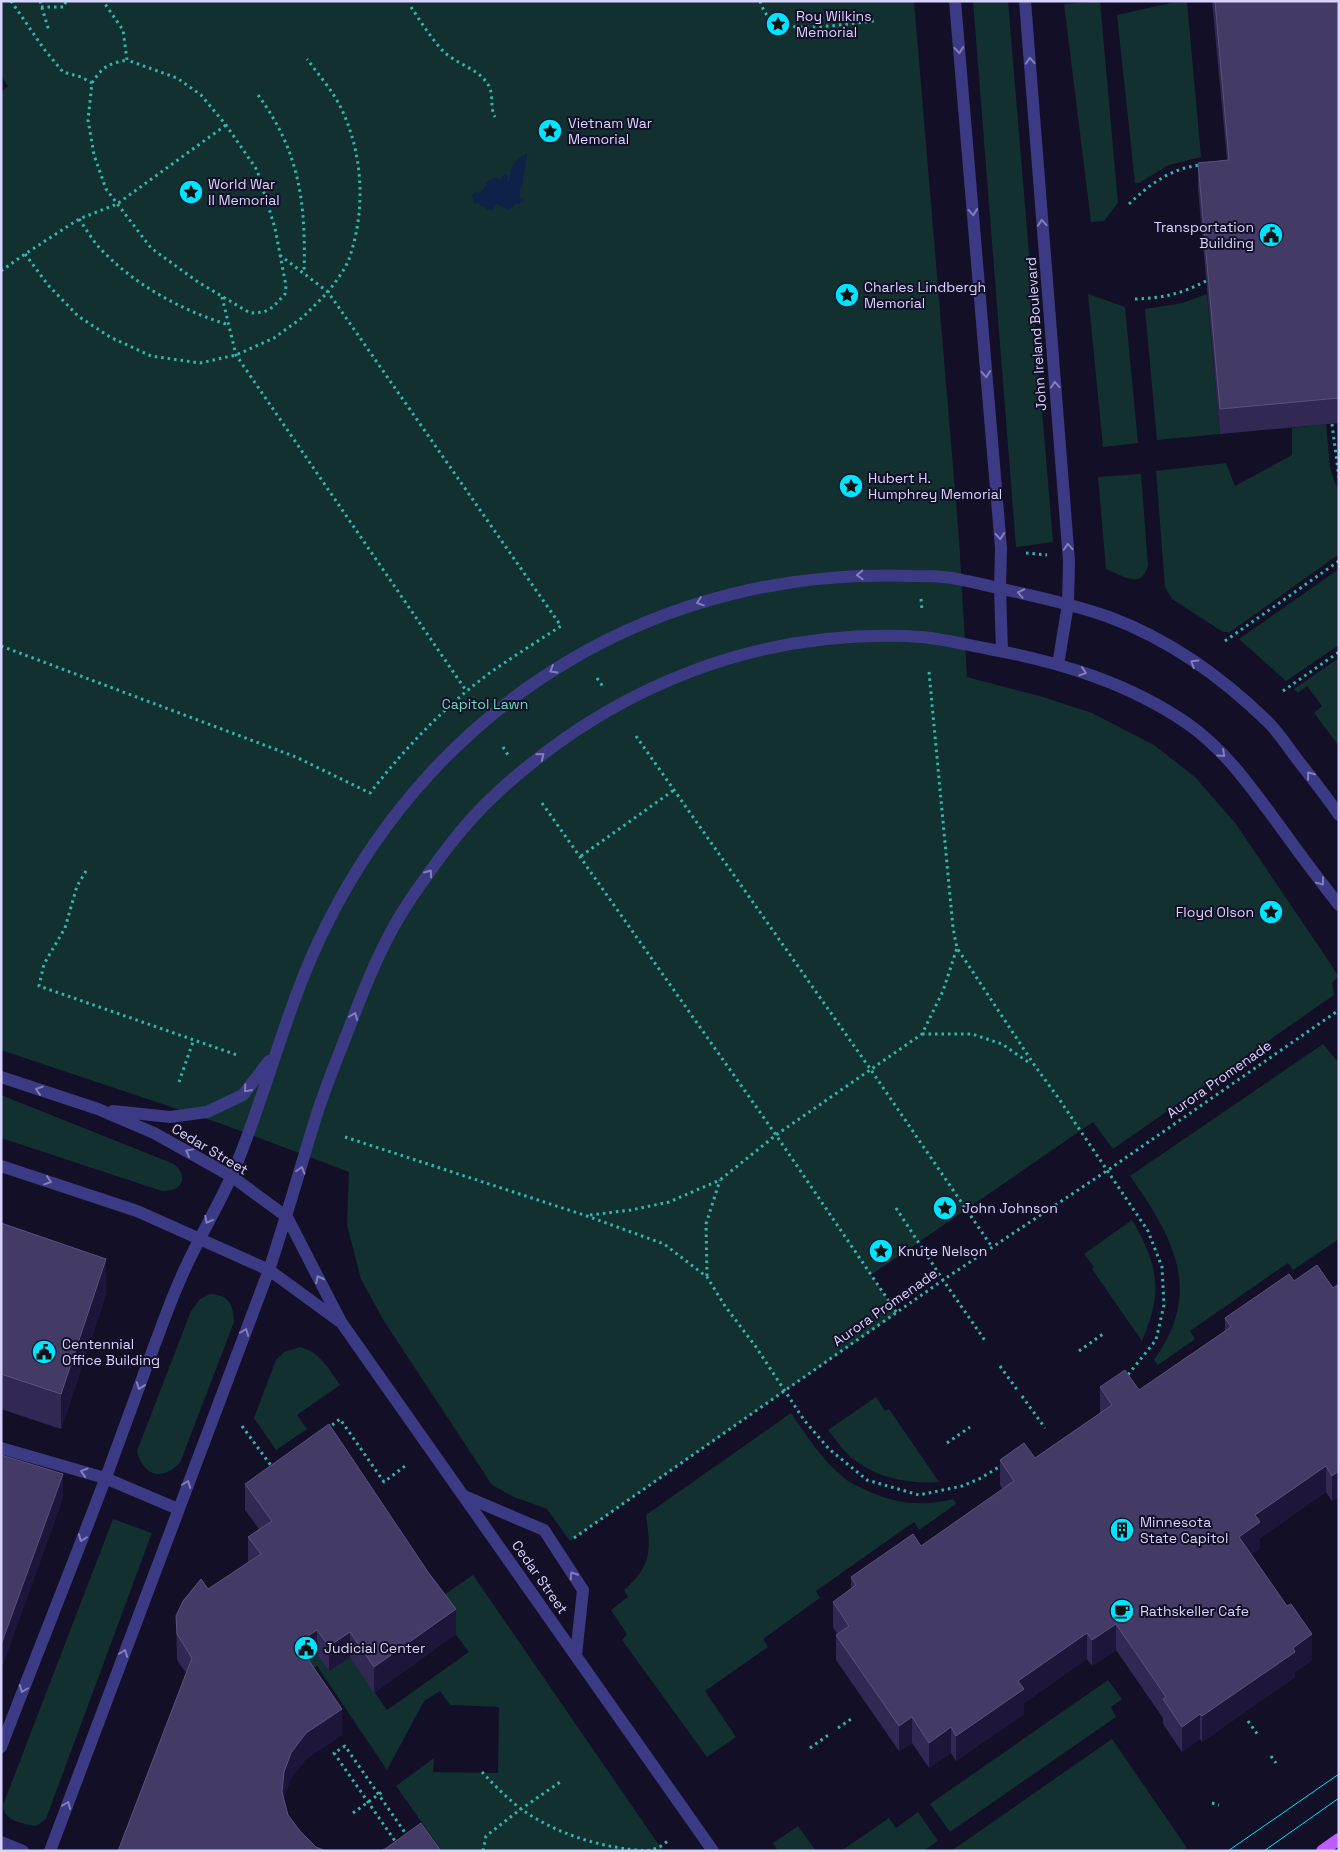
<svg xmlns="http://www.w3.org/2000/svg" width="1340" height="1852" font-family="'Space Grotesk',sans-serif">
<style>
.green{fill:#12302f}
.water{fill:#0c2248}
.lines{fill:none;stroke-linecap:round;stroke-linejoin:round}
.path{stroke:#2fb8b0;stroke-width:3;stroke-dasharray:2.5 4;stroke-linecap:butt}
.minor{stroke:#3d3a85;stroke-width:12}
.major{stroke:#c25bff;stroke-width:12}
.tram{stroke:#00e5ff;stroke-width:1}
.wall{fill:#312854}
.shaded-wall{fill:#1d163a}
.building{fill:#433a66;stroke:#5a527e}
.oneway{stroke:#837fbc}
.labels{text-anchor:middle;stroke-width:4;stroke-linejoin:round;paint-order:stroke}
.poi-label{font-size:14px;fill:#d9d4ff;stroke:#130f26;text-anchor:start}
.street-label{font-size:14px;fill:#d9d4ff;stroke:#130f26}
.park-label{font-size:14px;fill:#5fe0c0;stroke:#130f26}
</style>
<rect width="100%" height="100%" fill="#130f26"/>
<!-- green -->
<path class="green" d="M1,1H914L959,538L967,677L1043,697L1092,713L1154,745L1195,777L1236,824L1330,963L1338,976L1332,983L1334,995L1113,1149L1093,1122L871,1275L897,1313L570,1541L547,1509L514,1497L492,1485L384,1321L361,1279L347,1225L349,1172L222,1124L1,1050V92L8,86L1,76Z
M973,1H1008L1053,542L1016,547Z
M1100,1L1118,203L1104,221L1091,222L1064,4Z
M1187,2L1201,157L1169,165L1139,183H1135L1117,15L1171,3Z
M1088,294L1125,307L1138,443L1103,447Z
M1207,294L1220,434L1157,440L1145,309L1183,303Z
M1326,424L1330,467L1334,481L1339,492V554L1230,632H1223L1172,599L1165,587L1156,471L1226,463L1235,486L1292,455V428Z
M1141,474L1148,565C1142,591 1122,575 1106,569L1098,477Z
M1339,569V645L1286,681L1239,639Z
M1339,658V746L1314,713L1322,706L1307,686L1298,693L1294,689Z
M1323,1044L1339,1063V1239L1293,1270L1288,1263L1190,1331L1195,1339L1158,1365L1154,1360C1204,1291 1173,1237 1130,1176Z
M1,1095L174,1164C190,1177 181,1192 162,1191L1,1138Z
M1132,1220C1146,1242 1158,1271 1155,1297C1153,1312 1148,1327 1142,1341L1092,1269L1094,1267L1084,1254Z
M210,1294C229,1295 233,1304 234,1322L180,1463C161,1481 144,1477 137,1451L191,1311L200,1299Z
M300,1347C321,1353 328,1368 340,1385L297,1415L307,1429L276,1450L254,1418L276,1360L284,1352Z
M876,1397L885,1411L889,1409L939,1482C911,1484 881,1479 857,1462C845,1454 837,1441 828,1430Z
M791,1413C807,1436 822,1460 844,1478C850,1483 858,1486 864,1489C894,1504 922,1507 953,1499L956,1504L919,1530L914,1522L816,1591L820,1598L763,1639L768,1647L705,1691L736,1737L707,1757L622,1640L627,1634L611,1610L628,1597L624,1590C652,1566 651,1550 646,1515Z
M113,1519L152,1533L150,1538L46,1819L36,1826C22,1823 4,1822 3,1805Z
M473,1575L663,1851H442L396,1786L434,1758L433,1772L498,1773L499,1707L450,1705L440,1691L424,1701L387,1770L317,1666L301,1676L297,1669L317,1655L329,1671L350,1657L387,1710L469,1652L432,1603Z
M1108,1680L1122,1699L1111,1707L1116,1717L950,1832L930,1804Z
M1112,1739L1187,1848L1182,1851H951Z
M918,1812L938,1841L923,1851H841L889,1818L896,1828Z
M798,1826L816,1851H778L773,1843Z"/>
<!-- water -->
<path class="water" d="M527,153L522,187L520,189V197L524,198V202L515,204L509,210L496,204L493,210H487L485,206L482,207L478,203L475,204L472,195L476,192L480,193L486,186V182L494,178L499,179L505,174L508,175L507,181H509C513,162 512,164 527,153Z"/>
<g class="lines">
<!-- path -->
<path class="path" d="M11,1L44,49L63,72L81,77L92,83L88,120L94,155L106,189L151,248L198,282L250,313L264,312L273,307L285,294L286,286L275,228L257,170L226,125L201,95L177,78L127,60L123,30L103,1
M40,1L49,31
M760,1C763,10 767,18 775,22C797,33 850,23 875,21
M41,7H64L66,1
M411,7C421,22 431,38 443,51C456,64 477,68 487,83C495,93 489,107 495,117
M92,83C103,66 108,64 127,60
M258,95C300,152 306,204 304,273
M1129,204C1150,184 1171,168 1201,165
M79,219C85,228 91,237 97,245C131,283 180,310 229,325
M25,254L48,285L78,316L110,337L151,356L200,363L236,355L274,338L303,317L328,292L281,256
M1,271L25,254L79,219L117,204L226,125
M222,297L236,355L467,692
M1135,299C1163,298 1181,294 1206,281
M1332,424L1339,478
M1026,553L1047,555
M921,599L922,610
M1225,641L1339,561
M1,646L296,757L370,793C405,748 445,706 491,672C514,656 538,641 561,626L328,292C336,281 346,269 350,256C366,208 363,152 340,106C332,90 318,74 307,59
M929,672L953,928L957,948L1035,1066L1057,1096L1148,1231L1162,1267L1164,1305L1156,1340L1127,1376
M597,678L604,688
M1283,691L1339,652
M636,736L871,1070L992,1247
M503,747L508,755
M542,803L776,1135L897,1313
M581,856L674,790
M86,871L77,886L65,928L44,964L39,986L237,1055
M922,1034H972L1002,1044L1031,1064
M179,1082L194,1039
M345,1137L587,1216L664,1244L707,1277L725,1306L756,1347L804,1420L829,1449L867,1480L919,1495L962,1486L981,1478L1002,1465
M896,1208L943,1280L986,1342
M590,1215L631,1210L669,1202L720,1180L776,1135L922,1034L943,991L957,948
M707,1276L706,1224L720,1180
M1079,1351L1103,1334
M1000,1366L1018,1391
M1022,1396L1045,1428
M242,1426L272,1467
M327,1429L340,1419L384,1482L405,1466
M947,1443L970,1427
M574,1538L943,1280L1108,1170L1339,1010
M1248,1721L1258,1735
M838,1728L854,1717
M810,1748L831,1733
M1271,1756L1276,1763
M482,1772C494,1785 507,1798 521,1809C552,1831 590,1844 627,1849C636,1850 646,1852 654,1849C660,1848 665,1843 670,1839
M1212,1803L1219,1805
M353,1813L382,1792
M402,1851L334,1753L345,1746L408,1837
M483,1851L486,1836L521,1809L563,1780"/>
<!-- minor -->
<path class="minor" d="M955,1L1001,548L1000,589L1002,651
M1025,1L1069,561L1068,604L1058,665
M1,1077L98,1109L154,1133L231,1176L287,1217L341,1322L713,1851
M113,1111L170,1117L207,1112L243,1095L269,1061
M1,1166L137,1211L269,1270L339,1321
M1,1448L105,1478L178,1509
M464,1496L544,1530L583,1590L576,1655
M1,1747C37,1654 74,1562 109,1469C124,1429 138,1389 153,1349C162,1326 170,1302 180,1280C195,1244 216,1211 232,1175C267,1094 286,1005 326,926C438,700 659,566 912,576C922,576 933,576 944,577C968,580 992,587 1016,592C1048,599 1079,606 1109,617C1168,639 1223,678 1268,722C1278,732 1286,744 1294,755C1309,775 1325,794 1339,815
M1,1842L23,1851
M50,1851L269,1270C286,1219 300,1168 316,1117C325,1088 337,1059 348,1031C365,986 383,940 410,900C436,862 463,824 497,793C614,685 761,627 922,637C944,639 967,645 989,649C1060,662 1129,683 1188,724C1228,752 1255,793 1284,832C1302,857 1320,881 1339,905"/>
<!-- major -->
<path class="major" d="M1322,1851L1339,1839"/>
<!-- tram -->
<path class="tram" d="M1228,1851L1339,1774
M1264,1851L1339,1798"/>
</g>
<!-- wall -->
<path class="wall" d="M1212,1H1339V423L1220,434L1198,189V163L1227,160Z
M1,1223L106,1294L61,1429L1,1409Z
M1294,1281L1333,1288L1339,1284V1497L1332,1501L1326,1492L1260,1538V1548L1251,1554L1312,1660L1295,1672V1677L1202,1742L1200,1739L1182,1752L1163,1724V1718L1116,1650L1092,1666L1087,1659L1024,1703V1714L956,1761L951,1753L929,1768L912,1743L899,1751L836,1660V1635L837,1634L833,1627V1602L851,1589V1577L921,1546L1002,1489L1000,1485V1460L1035,1458L1100,1413V1387L1139,1390L1225,1331V1318Z
M245,1484L456,1634L374,1693L350,1657L329,1671L317,1655L309,1661L342,1735L306,1759L291,1778L284,1797L118,1851L186,1673L177,1660L176,1616L208,1589L248,1563V1537L259,1529L245,1510Z"/>
<!-- shaded-wall -->
<path class="shaded-wall" d="M106,1259V1294L61,1429V1394Z
M1326,1466V1492L1260,1538V1548L1239,1562V1537L1255,1515Z
M1339,1471V1497L1332,1501V1476Z
M63,1474V1499L1,1671V1645Z
M456,1609V1634L374,1693V1667Z
M1116,1624V1650L1092,1666V1640Z
M317,1630V1655L297,1669V1643Z
M350,1632V1657L329,1671V1646Z
M1087,1633V1659L1024,1703V1714L956,1761V1736L1018,1681Z
M1312,1634V1660L1295,1672V1677L1202,1742V1716L1293,1648Z
M342,1709V1735L306,1759L291,1778L284,1797L282,1817V1792L284,1772L291,1753L306,1733Z
M1200,1714V1739L1182,1752V1727Z
M912,1717V1743L899,1751V1726Z
M951,1727V1753L929,1768V1743Z"/>
<!-- building -->
<path class="building" d="M1215,1H1339V398L1220,409L1198,163L1229,160Z
M1,1223L106,1259L61,1394L1,1374Z
M1317,1265L1333,1288L1339,1284V1471L1332,1476L1326,1466L1255,1515L1260,1522L1239,1537L1287,1606L1291,1604L1312,1634L1293,1648L1295,1652L1202,1716L1200,1714L1182,1727L1163,1699L1166,1697L1116,1624L1092,1640L1087,1633L1018,1681L1024,1689L956,1736L951,1727L929,1743L912,1717L899,1726L836,1635L849,1626L833,1602L856,1585L851,1577L913,1534L921,1546L1014,1481L1000,1460L1024,1443L1035,1458L1112,1405L1100,1387L1125,1370L1139,1390L1231,1327L1225,1318L1289,1274L1294,1281Z
M329,1424L428,1572L456,1609L374,1667L350,1632L329,1646L317,1630L297,1643L342,1709L306,1733L291,1753L284,1772L282,1792L288,1815L300,1831L316,1847L326,1851H118L192,1658L177,1634L176,1616L183,1601L201,1579L208,1589L261,1554L248,1537L272,1521L245,1484Z
M1,1455L63,1474L1,1645Z
M421,1823L441,1851H380L385,1849Z"/>
<!-- one-way arrows -->
<defs><path id="oneway-chevron" d="M-2-3.5L2.5 0L-2 3.5" fill="none" stroke-width="1.6" stroke-linecap="round" stroke-linejoin="round" transform="scale(1.25)"/></defs>
<g class="oneway">
<use href="#oneway-chevron" transform="translate(959 50) rotate(85)"/>
<use href="#oneway-chevron" transform="translate(1030 61) rotate(-94)"/>
<use href="#oneway-chevron" transform="translate(973 212) rotate(85)"/>
<use href="#oneway-chevron" transform="translate(1042 223) rotate(-94)"/>
<use href="#oneway-chevron" transform="translate(986 374) rotate(85)"/>
<use href="#oneway-chevron" transform="translate(1055 385) rotate(-94)"/>
<use href="#oneway-chevron" transform="translate(1000 536) rotate(85)"/>
<use href="#oneway-chevron" transform="translate(1068 547) rotate(-94)"/>
<use href="#oneway-chevron" transform="translate(860 575) rotate(177)"/>
<use href="#oneway-chevron" transform="translate(1021 593) rotate(-168)"/>
<use href="#oneway-chevron" transform="translate(700 602) rotate(161)"/>
<use href="#oneway-chevron" transform="translate(1194 663) rotate(-148)"/>
<use href="#oneway-chevron" transform="translate(553 670) rotate(149)"/>
<use href="#oneway-chevron" transform="translate(1083 672) rotate(18)"/>
<use href="#oneway-chevron" transform="translate(1222 754) rotate(42)"/>
<use href="#oneway-chevron" transform="translate(541 756) rotate(-39)"/>
<use href="#oneway-chevron" transform="translate(1310 775) rotate(-128)"/>
<use href="#oneway-chevron" transform="translate(429 873) rotate(-55)"/>
<use href="#oneway-chevron" transform="translate(1321 882) rotate(53)"/>
<use href="#oneway-chevron" transform="translate(354 1016) rotate(-69)"/>
<use href="#oneway-chevron" transform="translate(247 1089) rotate(131)"/>
<use href="#oneway-chevron" transform="translate(39 1090) rotate(-162)"/>
<use href="#oneway-chevron" transform="translate(189 1152) rotate(-151)"/>
<use href="#oneway-chevron" transform="translate(301 1170) rotate(-74)"/>
<use href="#oneway-chevron" transform="translate(48 1181) rotate(18)"/>
<use href="#oneway-chevron" transform="translate(208 1220) rotate(118)"/>
<use href="#oneway-chevron" transform="translate(319 1279) rotate(-117)"/>
<use href="#oneway-chevron" transform="translate(245 1332) rotate(-69)"/>
<use href="#oneway-chevron" transform="translate(140 1386) rotate(110)"/>
<use href="#oneway-chevron" transform="translate(84 1472) rotate(-164)"/>
<use href="#oneway-chevron" transform="translate(187 1484) rotate(-69)"/>
<use href="#oneway-chevron" transform="translate(82 1538) rotate(111)"/>
<use href="#oneway-chevron" transform="translate(573 1575) rotate(-123)"/>
<use href="#oneway-chevron" transform="translate(124 1653) rotate(-69)"/>
<use href="#oneway-chevron" transform="translate(23 1689) rotate(111)"/>
<use href="#oneway-chevron" transform="translate(67 1805) rotate(-69)"/>
</g>
<!-- icons -->
<defs>
<g id="sight-disc" transform="scale(1.25)"><circle r="9.5" fill="#00e5ff" stroke="#130f26"/><path d="M0-6L1.8-2.2L6-1.7L2.9 1.2L3.7 5.4L0 3.3L-3.7 5.4L-2.9 1.2L-6-1.7L-1.8-2.2Z" fill="#111"/></g>
<g id="civic-disc" transform="scale(1.25)"><circle r="9.5" fill="#00e5ff" stroke="#130f26"/><path d="M-.6-6.5H3V-4.5H.6V-3L4-1V1h2V6H-6V1h2V-1L-.6-3ZM-1.2 2.5V6h2.4V2.5Z" fill="#111"/></g>
<g id="building-disc" transform="scale(1.25)"><circle r="9.5" fill="#00e5ff" stroke="#130f26"/><path d="M-4-6H4V6H1V3H-1V6H-4ZM-2.5-4.3h1.7v1.8h-1.7ZM.8-4.3h1.7v1.8H.8ZM-2.5-1h1.7V.8h-1.7ZM.8-1h1.7V.8H.8Z" fill="#111"/></g>
<g id="cafe-disc" transform="scale(1.25)"><circle r="9.5" fill="#00e5ff" stroke="#130f26"/><path d="M-5.5-4.5H6V0H3Q3 3.5 0 3.5H-2.5Q-5.5 3.5-5.5 0ZM3-3.2v2h1.7v-2ZM-6 4.5H4V6H-6Z" fill="#111"/></g>
</defs>
<g fill-rule="evenodd">
<use href="#sight-disc" x="778" y="24"/>
<use href="#sight-disc" x="550" y="131"/>
<use href="#sight-disc" x="191" y="192"/>
<use href="#civic-disc" x="1271" y="235"/>
<use href="#sight-disc" x="847" y="295"/>
<use href="#sight-disc" x="851" y="486"/>
<use href="#sight-disc" x="1271" y="912"/>
<use href="#sight-disc" x="945" y="1208"/>
<use href="#sight-disc" x="881" y="1251"/>
<use href="#civic-disc" x="44" y="1352"/>
<use href="#building-disc" x="1122" y="1530"/>
<use href="#cafe-disc" x="1122" y="1611"/>
<use href="#civic-disc" x="306" y="1648"/>
</g>
<g class="labels">
<!-- poi labels -->
<g class="poi-label">
<text x="796" y="21">Roy Wilkins<tspan x="796" dy="16">Memorial</tspan></text>
<text x="568" y="128">Vietnam War<tspan x="568" dy="16">Memorial</tspan></text>
<text x="208" y="189">World War<tspan x="208" dy="16">II Memorial</tspan></text>
<text x="1254" y="232" text-anchor="end">Transportation<tspan x="1254" dy="16">Building</tspan></text>
<text x="864" y="292">Charles Lindbergh<tspan x="864" dy="16">Memorial</tspan></text>
<text x="868" y="483">Hubert H.<tspan x="868" dy="16">Humphrey Memorial</tspan></text>
<text x="1254" y="917" text-anchor="end">Floyd Olson</text>
<text x="962" y="1213">John Johnson</text>
<text x="898" y="1256">Knute Nelson</text>
<text x="62" y="1349">Centennial<tspan x="62" dy="16">Office Building</tspan></text>
<text x="1140" y="1527">Minnesota<tspan x="1140" dy="16">State Capitol</tspan></text>
<text x="1140" y="1616">Rathskeller Cafe</text>
<text x="324" y="1653">Judicial Center</text>
</g>
<!-- street labels -->
<g class="street-label">
<text transform="translate(1036 334) rotate(-94)" y="5">John Ireland Boulevard</text>
<text transform="translate(1219 1079) rotate(-35)" y="5">Aurora Promenade</text>
<text transform="translate(210 1149) rotate(31)" y="5">Cedar Street</text>
<text transform="translate(885 1307) rotate(-35)" y="5">Aurora Promenade</text>
<text transform="translate(540 1577) rotate(55)" y="5">Cedar Street</text>
</g>
<!-- park labels -->
<g class="park-label">
<text x="485" y="709">Capitol Lawn</text>
</g>
</g>
<!-- border -->
<rect width="1340" height="1852" fill="none" stroke="#d9d4ff" stroke-width="5"/>
</svg>
